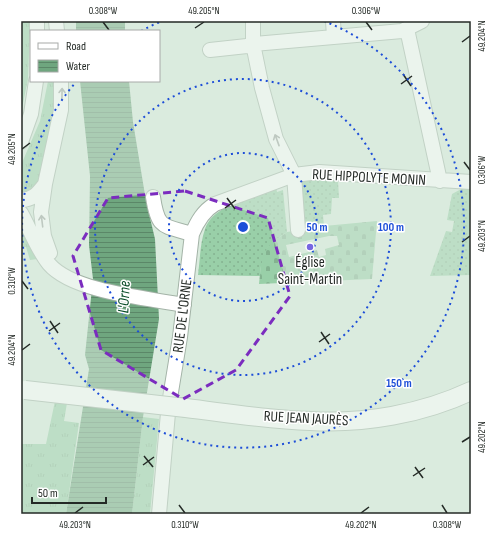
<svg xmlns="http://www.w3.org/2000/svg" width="492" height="535" font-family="'Sofia Sans Condensed',sans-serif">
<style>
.grass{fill:url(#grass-tufts)}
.cemetery{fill:url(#cemetery-stones);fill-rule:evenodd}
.garden{fill:url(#garden-dots)}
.water{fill:url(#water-rules)}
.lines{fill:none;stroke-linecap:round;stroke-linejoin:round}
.minor-casing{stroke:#a3b3a7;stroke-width:16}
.major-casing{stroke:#a3b3a7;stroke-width:20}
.minor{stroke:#fff;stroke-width:14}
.major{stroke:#fff;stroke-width:18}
.major-bridge-casing{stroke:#a3b3a7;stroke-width:20;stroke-linecap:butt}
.major-bridge{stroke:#fff;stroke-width:18}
.oneway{stroke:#9c9f9d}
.marked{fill:none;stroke:#7b2cbf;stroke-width:3;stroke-dasharray:8 5;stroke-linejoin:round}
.ticks{fill:none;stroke:#242a26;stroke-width:1.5}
.ring{fill:none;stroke:#1d4ed8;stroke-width:2;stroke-dasharray:2 4}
.poi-dot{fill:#7666e1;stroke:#fff;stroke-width:1.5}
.labels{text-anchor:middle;stroke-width:3;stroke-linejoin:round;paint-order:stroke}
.street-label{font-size:15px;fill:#242a26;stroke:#fff}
.poi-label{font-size:15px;fill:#242a26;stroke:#fff}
.water-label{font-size:16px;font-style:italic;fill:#074b26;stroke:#fff}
.centre{fill:#1d4ed8;stroke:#fff;stroke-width:2}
.ring-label{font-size:12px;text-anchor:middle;font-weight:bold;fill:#1d4ed8;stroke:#fff;stroke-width:3;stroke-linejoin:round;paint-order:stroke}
.neatline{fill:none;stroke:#242a26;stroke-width:1.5}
.ticks-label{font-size:10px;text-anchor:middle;fill:#242a26}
</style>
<defs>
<pattern id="grass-tufts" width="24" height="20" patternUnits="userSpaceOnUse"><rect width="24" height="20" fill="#99cfa8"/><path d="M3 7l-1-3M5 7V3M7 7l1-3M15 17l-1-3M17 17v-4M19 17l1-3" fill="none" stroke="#84b290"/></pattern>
<pattern id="cemetery-stones" width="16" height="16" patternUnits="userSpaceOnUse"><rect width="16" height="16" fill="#99cfa8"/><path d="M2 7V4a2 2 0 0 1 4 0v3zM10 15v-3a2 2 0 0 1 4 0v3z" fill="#84b290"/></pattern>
<pattern id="garden-dots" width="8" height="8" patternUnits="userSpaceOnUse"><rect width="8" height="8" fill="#99cfa8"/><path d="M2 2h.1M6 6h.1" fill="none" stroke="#84b290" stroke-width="1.8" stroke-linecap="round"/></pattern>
<pattern id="water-rules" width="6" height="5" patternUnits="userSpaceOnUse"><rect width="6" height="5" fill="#6fa67f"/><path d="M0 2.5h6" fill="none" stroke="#5b8768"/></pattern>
</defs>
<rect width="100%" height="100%" fill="#daebde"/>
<!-- grass -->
<path class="grass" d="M21,21H30V26L28,79L21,113Z
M48,81H58V86L42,180L34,193L21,196V165L40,121Z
M21,223L38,259L30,260L26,247L21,248Z
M55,401L67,403L64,421L79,423L66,514H21V444H46Z
M143,417L159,419L150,514H132Z"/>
<!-- cemetery -->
<path class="cemetery" d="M377,221L372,279L259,284L262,253L271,243L287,232L324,226ZM329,236H337L339,245L325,249L326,255L319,257L317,250L289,257L286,245Z"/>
<!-- garden -->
<path class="garden" d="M309,179L338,180L339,198H332L331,214L323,215L324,226L303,229L298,180Z
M276,187L277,192L283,190L287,232C265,247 262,250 260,276L198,275C200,260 200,243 205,229C213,205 254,196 276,187Z
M463,188L471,190V275L430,276L446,231L452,232L454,221L447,220L452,194Z"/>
<!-- water -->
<path class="water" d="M76,21H125V31H76Z
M80,81H129L133,122L146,201L155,239L159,319L143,417L132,514H66L89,369L85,355L93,279L89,245L90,176Z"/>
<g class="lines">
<!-- minor casing -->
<g class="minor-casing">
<path id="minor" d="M37,21V31
M56,21L57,31
M253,21V44L262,88L276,139L294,175L298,230
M333,21L334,37
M407,29L440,181
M210,50L247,46L253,44L402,31L422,21
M21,142L31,114L36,81
M153,197C158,230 163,225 192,234
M21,200C33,200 38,193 45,184
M21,213C30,229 37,249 49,264C73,292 147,298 184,305
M50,253L44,236L41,212L45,184L61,110V81
M170,398L180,337L192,234C197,222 203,211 215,204L294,175L319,172L471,182
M159,514L168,413"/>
</g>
<!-- major casing -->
<g class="major-casing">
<path id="major" d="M186,408C227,413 269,420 310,421C364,424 422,414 471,391"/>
</g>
<!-- minor -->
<use href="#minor" class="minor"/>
<!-- major -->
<use href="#major" class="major"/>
<!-- major-bridge casing -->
<g class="major-bridge-casing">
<path id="major-bridge" d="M25,390L186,408"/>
</g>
<!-- major-bridge -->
<use href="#major-bridge" class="major-bridge"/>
</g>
<!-- one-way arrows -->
<defs><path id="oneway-shaft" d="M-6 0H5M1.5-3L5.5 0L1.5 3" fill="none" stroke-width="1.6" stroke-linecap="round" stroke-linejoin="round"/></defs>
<g class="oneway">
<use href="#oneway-shaft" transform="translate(62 94) rotate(-89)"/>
<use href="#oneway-shaft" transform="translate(277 140) rotate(-110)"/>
<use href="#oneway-shaft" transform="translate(42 221) rotate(-97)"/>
</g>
<!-- marked area -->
<path d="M0 0H492V535H0ZM185,191L268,218L290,296L236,370L183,399L101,350L73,256L108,198Z" fill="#daebde" fill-opacity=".55" fill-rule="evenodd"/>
<path class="marked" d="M185,191L268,218L290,296L236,370L183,399L101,350L73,256L108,198Z"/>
<!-- ticks -->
<path class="ticks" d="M103,22L109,30M366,22L372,30M195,28L204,22M462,42L470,36M403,74L411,86M401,84L412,76M22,149L30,143M464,162L470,170M227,198L235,209M225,208L236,200M462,242L470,236M22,281L28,289M50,321L58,333M49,331L60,323M321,332L329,344M319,342L330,334M22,350L30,344M462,442L470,437M144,456L153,467M143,465L154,457M415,467L423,478M413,476L425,468M179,505L185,513M442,505L447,513M75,513L83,507M361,513L369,507"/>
<!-- distance rings -->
<g class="ring">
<circle cx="243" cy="227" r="74"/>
<circle cx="243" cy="227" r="148"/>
<path d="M141 31A221 221 0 0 1 162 21M324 21A221 221 0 1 1 76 82"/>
</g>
<!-- markers -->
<circle class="poi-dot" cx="310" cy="247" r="4"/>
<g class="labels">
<!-- street labels -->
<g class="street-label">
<text transform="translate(369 177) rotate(3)" y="5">RUE HIPPOLYTE MONIN</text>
<text transform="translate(182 316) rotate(-83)" y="5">RUE DE L'ORNE</text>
<text transform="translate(306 418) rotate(3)" y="5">RUE JEAN JAURÈS</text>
</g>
<!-- poi labels -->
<g class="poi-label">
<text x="310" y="267">Église<tspan x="310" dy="17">Saint-Martin</tspan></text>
</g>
<!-- water labels -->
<g class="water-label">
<text transform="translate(123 297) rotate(-87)" y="6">L'Orne</text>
</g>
</g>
<circle cx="243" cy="227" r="6" class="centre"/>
<g class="ring-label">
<text x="317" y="231">50 m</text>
<text x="391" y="231">100 m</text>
<text x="399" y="387">150 m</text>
</g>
<!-- border -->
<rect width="492" height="535" fill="none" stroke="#ffffff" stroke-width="44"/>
<!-- legend -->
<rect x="30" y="30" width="130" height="52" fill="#ffffff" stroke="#a7aaa8"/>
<rect x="38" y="43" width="20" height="6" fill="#ffffff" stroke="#a7aaa8"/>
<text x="66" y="50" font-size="12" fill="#242a26">Road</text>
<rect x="38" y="60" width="20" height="12" fill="url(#water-rules)" stroke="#a7aaa8"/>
<text x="66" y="70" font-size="12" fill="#242a26">Water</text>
<!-- scale -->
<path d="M32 497v6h74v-6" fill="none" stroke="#242a26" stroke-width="2"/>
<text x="38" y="497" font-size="12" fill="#242a26" stroke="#ffffff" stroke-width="3" paint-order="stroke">50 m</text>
<rect x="22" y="22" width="448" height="491" class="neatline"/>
<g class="ticks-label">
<text x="103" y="14">0.308°W</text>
<text x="204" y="14">49.205°N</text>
<text x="366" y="14">0.306°W</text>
<text transform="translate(481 36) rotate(-90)" y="4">49.204°N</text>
<text transform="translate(11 149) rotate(-90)" y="4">49.205°N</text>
<text transform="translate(481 170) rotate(-90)" y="4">0.306°W</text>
<text transform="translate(481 236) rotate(-90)" y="4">49.203°N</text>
<text transform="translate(11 281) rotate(-90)" y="4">0.310°W</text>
<text transform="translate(11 350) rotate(-90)" y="4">49.204°N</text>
<text transform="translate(481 437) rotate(-90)" y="4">49.202°N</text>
<text x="75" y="528">49.203°N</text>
<text x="185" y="528">0.310°W</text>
<text x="361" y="528">49.202°N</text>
<text x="447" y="528">0.308°W</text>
</g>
</svg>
